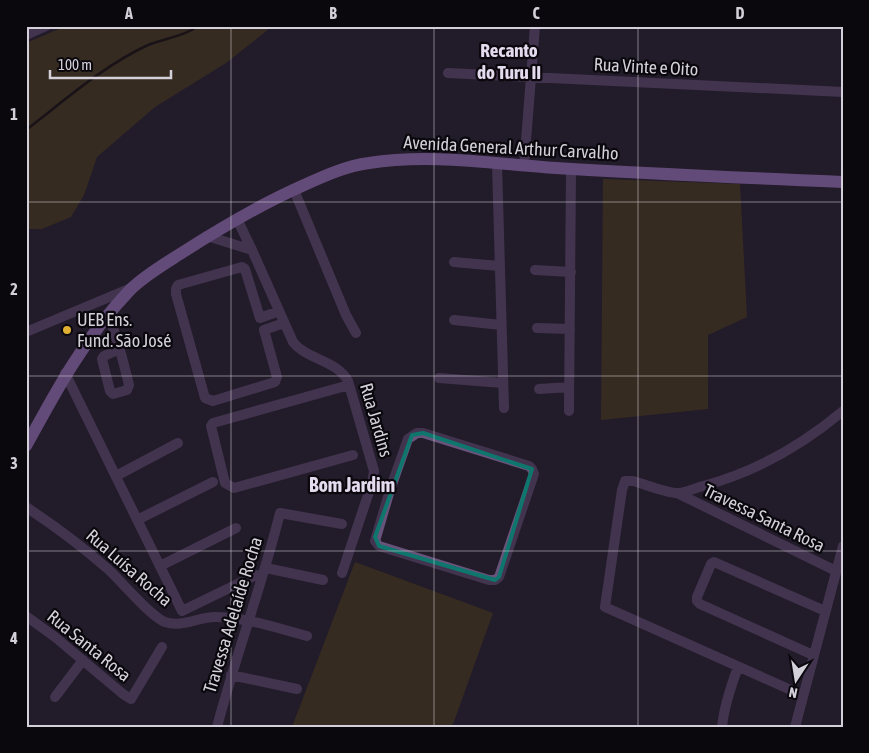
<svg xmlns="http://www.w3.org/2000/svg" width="869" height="753" font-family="'Asap Condensed',sans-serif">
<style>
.green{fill:#4f3f17}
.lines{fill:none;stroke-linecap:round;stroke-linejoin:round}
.stream{stroke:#0e0700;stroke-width:2.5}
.street{stroke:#68537b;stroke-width:10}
.primary{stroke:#b285da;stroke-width:12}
.marked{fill:none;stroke:#0f766e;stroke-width:4;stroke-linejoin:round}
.grid{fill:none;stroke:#d4d0d9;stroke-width:1;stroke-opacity:0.55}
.poi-dot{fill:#e0b034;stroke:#0a070d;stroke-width:2}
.labels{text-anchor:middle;stroke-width:4.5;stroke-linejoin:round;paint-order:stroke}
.street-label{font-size:18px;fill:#d4d0d9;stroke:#0a070d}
.poi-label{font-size:18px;fill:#d4d0d9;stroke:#0a070d;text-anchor:start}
.neighbourhood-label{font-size:19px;font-weight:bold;fill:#e5dbef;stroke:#0a070d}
.quarter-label{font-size:20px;font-weight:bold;fill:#e5dbef;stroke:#0a070d}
.neatline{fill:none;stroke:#d4d0d9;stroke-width:2}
.grid-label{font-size:16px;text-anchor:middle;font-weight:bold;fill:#d4d0d9}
</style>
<rect width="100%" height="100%" fill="#221b29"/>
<!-- green -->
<path class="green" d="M66,26H279L270,28L226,63L155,107L97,157L84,195L71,217L42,229H26V43Z
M603,179L740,184L747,317L708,335V409L601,420Z
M355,562L493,613L452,727H292Z"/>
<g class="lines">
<!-- stream -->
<path class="stream" d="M26,130C65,100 103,66 148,45C165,38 183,37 198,26"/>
<!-- street -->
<path class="street" d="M26,35L46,26
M448,73L843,92
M497,164L504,408
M524,166L535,26
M294,190L346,315L356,333
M237,219L252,250L293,342C307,360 337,360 348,381L374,471L372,483L342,573
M207,236L252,250
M454,262L499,266
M535,270L571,272
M279,311L260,318L245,269L242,267L178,285L176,289V294L205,398L213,401L275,382L277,377L264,330L284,323
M108,315C118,338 123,361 129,385L127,390L113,394L110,391L102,359L104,356L120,349
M454,320L501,325
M537,328L570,329
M26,332L131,288
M65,373L182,611L256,575
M439,378L503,383
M349,385L213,423L211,426L225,483L234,488L353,455
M539,389L569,387
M569,411L571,169
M417,433H423L529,466L532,469L534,474L499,577L495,580H489L379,546L375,541L390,490L408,439Z
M116,476L178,443
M677,493L836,571
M26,507C55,526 83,547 109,570C122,582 150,616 165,622C182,628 200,616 217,617C248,618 277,628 307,636
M137,520L213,482
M160,566L236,528
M266,568L323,580
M26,616L55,637L123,694L131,699L162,647
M813,655L700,604L697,601V597L711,564L714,562L825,611
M231,675L297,689
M802,695L605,607L622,490L625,481H633C644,484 667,493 677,493C685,493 695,488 703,486C756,472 801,446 843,411
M55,697L83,660
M217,727C236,655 262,585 280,513L342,524
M722,727C724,706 731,686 738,667
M795,727L843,546"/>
<!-- primary -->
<path class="primary" d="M26,446C57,389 85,337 130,290C144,276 163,265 180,254C219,229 259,205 302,186C324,176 346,166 369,163C430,153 495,164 556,168C652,174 747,178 843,182"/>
</g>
<!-- marked area -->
<path d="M0 0H869V753H0ZM423,433L532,469L499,577L495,580L379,546L375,537L412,435Z" fill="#221b29" fill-opacity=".55" fill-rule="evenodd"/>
<path class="marked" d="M423,433L532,469L499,577L495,580L379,546L375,537L412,435Z"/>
<!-- grid -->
<path class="grid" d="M231,26V727M434,26V727M638,26V727M26,202H843M26,376H843M26,551H843"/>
<!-- markers -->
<circle class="poi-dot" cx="67" cy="330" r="5"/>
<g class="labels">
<!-- street labels -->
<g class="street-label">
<text transform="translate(646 67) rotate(3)" y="6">Rua Vinte e Oito</text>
<text transform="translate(511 148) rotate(3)" y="6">Avenida General Arthur Carvalho</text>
<text transform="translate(376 420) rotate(74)" y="6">Rua Jardins</text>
<text transform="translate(764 518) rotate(26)" y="6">Travessa Santa Rosa</text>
<text transform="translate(129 568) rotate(41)" y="6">Rua Luísa Rocha</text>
<text transform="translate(233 615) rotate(-73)" y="6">Travessa Adelaíde Rocha</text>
<text transform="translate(89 646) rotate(39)" y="6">Rua Santa Rosa</text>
</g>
<!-- poi labels -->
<g class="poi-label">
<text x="77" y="326">UEB Ens.<tspan x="77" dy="21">Fund. São José</tspan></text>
</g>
<!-- neighbourhood labels -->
<g class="neighbourhood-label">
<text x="509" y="57">Recanto<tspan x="509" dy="22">do Turu II</tspan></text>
</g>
<!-- quarter labels -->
<g class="quarter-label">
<text x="352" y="492">Bom Jardim</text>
</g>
</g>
<!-- border -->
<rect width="869" height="753" fill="none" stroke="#0a070d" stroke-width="55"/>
<!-- north arrow -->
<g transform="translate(796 680) rotate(192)" stroke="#0a070d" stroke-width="4" paint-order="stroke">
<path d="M0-4L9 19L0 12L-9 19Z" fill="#d4d0d9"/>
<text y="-8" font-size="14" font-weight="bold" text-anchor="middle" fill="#d4d0d9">N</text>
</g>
<!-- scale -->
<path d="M50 70v8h121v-8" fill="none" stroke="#d4d0d9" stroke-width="2.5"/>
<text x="58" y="70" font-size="15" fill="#d4d0d9" stroke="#0a070d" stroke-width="4" paint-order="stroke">100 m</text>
<rect x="28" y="28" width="814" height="698" class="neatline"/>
<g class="grid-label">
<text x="129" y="19">A</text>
<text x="333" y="19">B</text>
<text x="536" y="19">C</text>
<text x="740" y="19">D</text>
<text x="14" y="120">1</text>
<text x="14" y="295">2</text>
<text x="14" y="469">3</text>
<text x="14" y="644">4</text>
</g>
</svg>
